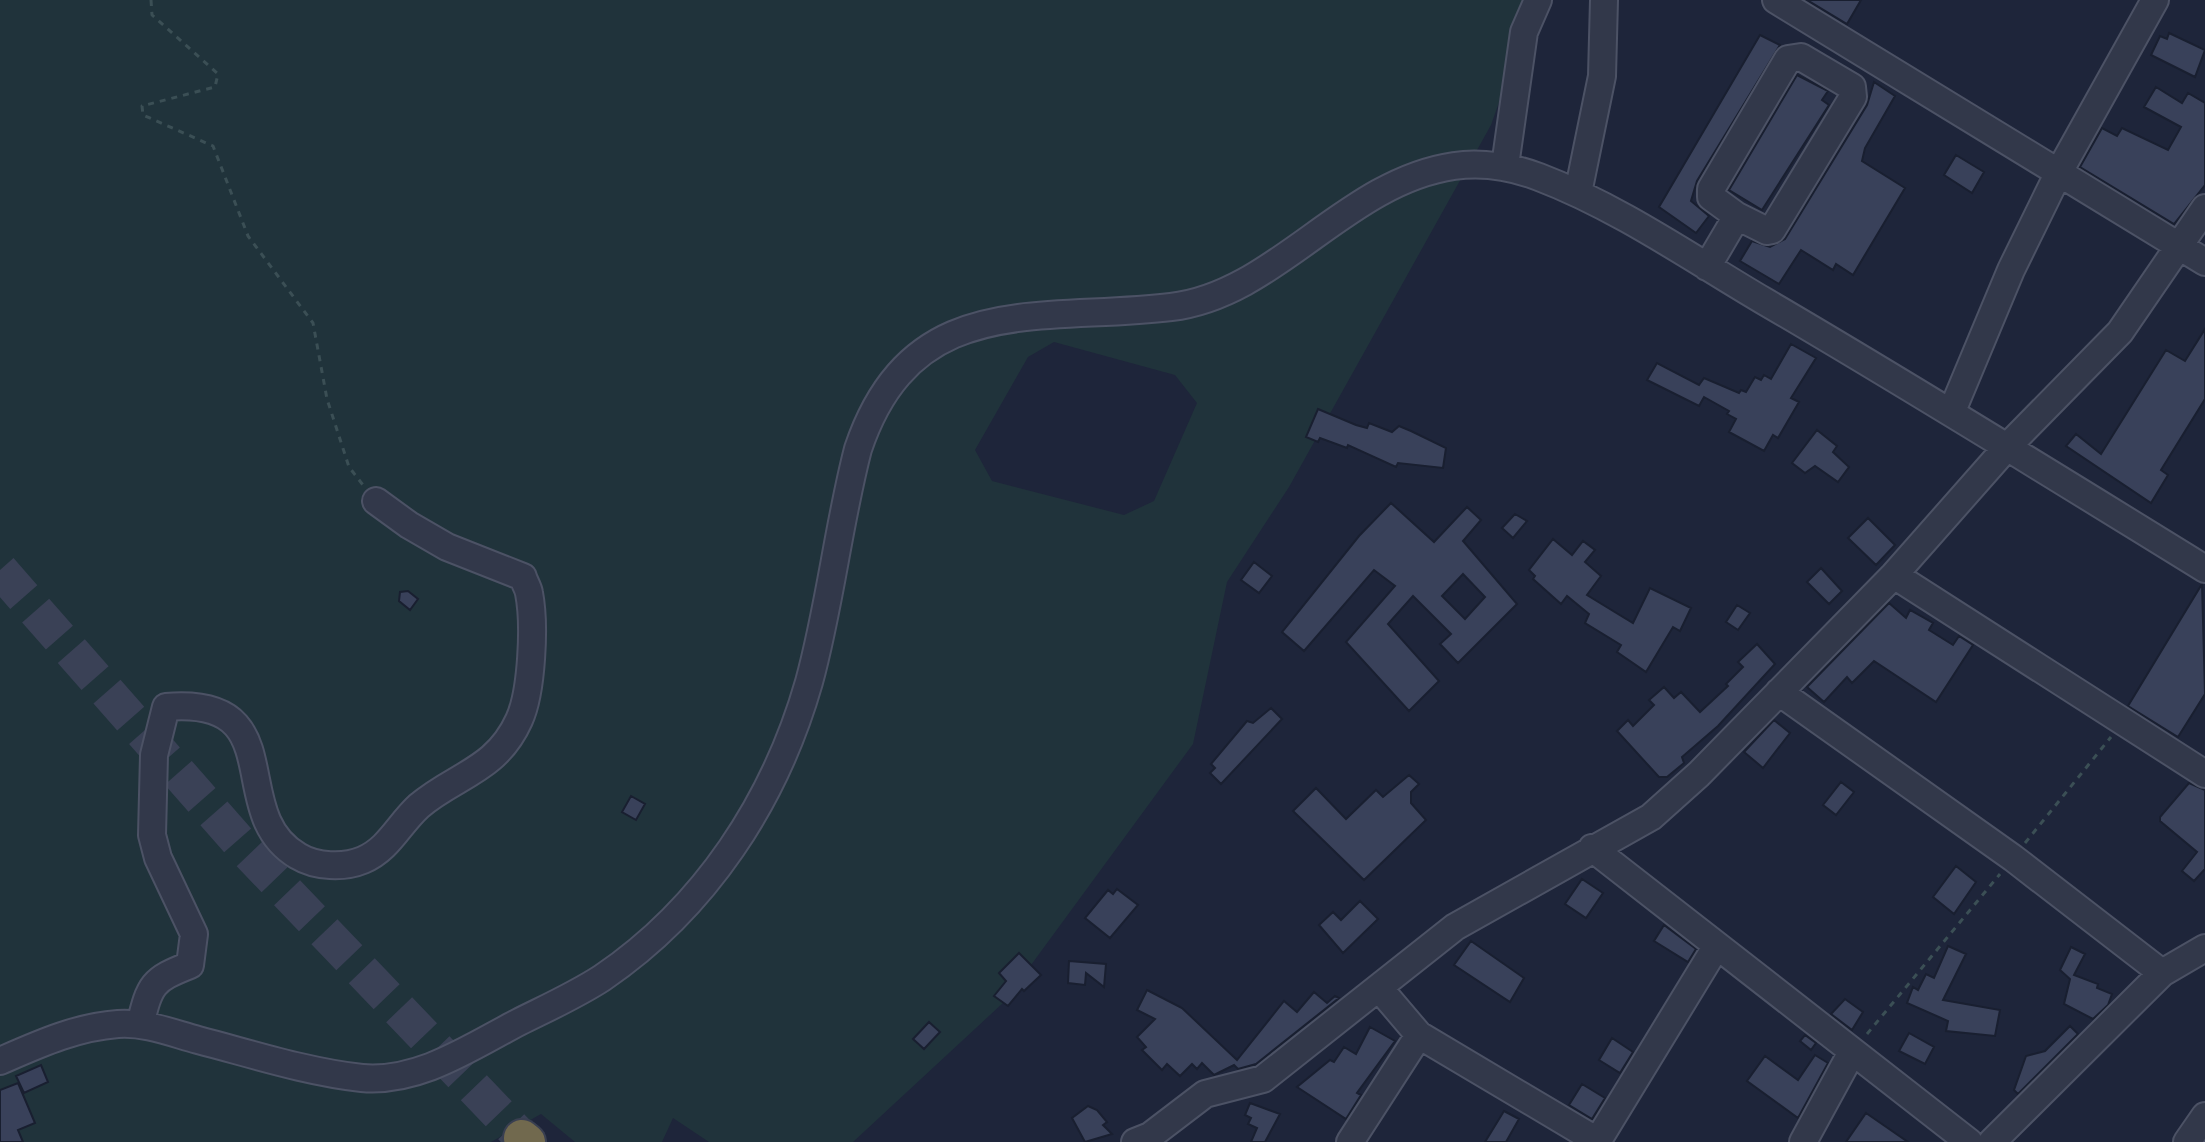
<svg xmlns="http://www.w3.org/2000/svg" width="2205" height="1142" font-family="'Archivo Narrow',sans-serif">
<style>
.green{fill:#20333b;fill-rule:evenodd}
.building{fill:#39415a;stroke:#191f30;stroke-width:2;fill-rule:evenodd}
.lines{fill:none;stroke-linecap:round;stroke-linejoin:round}
.highway-tunnel{stroke:#3a4156;stroke-width:36;stroke-dasharray:36 18;stroke-linecap:butt}
.minor-casing{stroke:#4c5265;stroke-width:30}
.highway-casing{stroke:#393f51;stroke-width:40}
.path{stroke:#3b4f55;stroke-width:3;stroke-dasharray:6 6;stroke-linecap:butt}
.minor{stroke:#32384a;stroke-width:26}
.highway{stroke:#71694e;stroke-width:36}
</style>
<rect width="100%" height="100%" fill="#1e253a"/>
<!-- green -->
<path class="green" d="M0,0H1535L1491,125L1289,487L1227,582L1193,744L1004,1002L853,1142H709L673,1118L662,1142H575L541,1114L491,1142H0ZM1054,342L1175,375L1197,403L1154,501L1124,515L992,481L975,450L1028,357Z"/>
<!-- building -->
<path class="building" d="M1807,0H1861L1847,24Z
M2169,33L2205,50L2195,77L2151,55L2160,36L2167,39Z
M1760,35L1780,45L1697,181L1691,201L1709,216L1696,233L1659,207Z
M1797,75L1828,91L1822,100L1829,105L1762,210L1729,190Z
M1874,82L1895,96L1865,148L1862,161L1905,188L1853,275L1836,264L1833,270L1801,250L1779,284L1740,261L1752,241L1770,247L1785,239L1867,105Z
M2156,87L2182,103L2188,93L2205,103V185L2174,224L2080,167L2102,128L2117,136L2122,128L2168,150L2181,127L2144,107Z
M1956,155L1984,172L1972,193L1944,175Z
M2205,329V399L2161,470L2168,475L2151,503L2066,446L2076,434L2101,454L2166,350L2185,361Z
M1791,344L1816,358L1791,398L1799,402L1778,438L1773,435L1764,451L1729,432L1736,419L1727,414L1729,411L1704,397L1699,406L1647,380L1657,363L1699,385L1704,378L1739,393L1741,390L1746,392L1755,377L1761,380L1764,375L1771,379Z
M1318,409L1356,425L1367,428L1369,423L1392,432L1399,426L1411,431L1446,448L1443,468L1398,463L1396,467L1348,445L1347,448L1320,438L1318,442L1306,437Z
M1817,430L1837,446L1833,452L1849,467L1838,482L1815,466L1805,473L1792,463Z
M1391,503L1434,542L1467,507L1481,520L1463,541L1517,604L1458,663L1440,644L1451,634L1413,596L1388,624L1439,681L1409,711L1346,642L1395,586L1374,570L1304,651L1282,632L1359,536ZM1463,574L1485,597L1465,619L1442,596Z
M1515,514L1527,521L1513,538L1502,528Z
M1868,518L1895,545L1876,565L1848,538Z
M1553,539L1572,555L1583,541L1595,550L1585,562L1601,576L1587,595L1633,623L1650,588L1691,608L1680,631L1673,627L1646,672L1617,652L1621,645L1585,623L1589,614L1567,596L1561,604L1533,579L1535,576L1529,570Z
M1254,562L1272,576L1259,593L1241,580Z
M1821,568L1842,591L1829,604L1807,582Z
M2202,584L2205,694L2178,737L2128,706Z
M408,591L418,599L410,610L399,601L400,592Z
M1889,603L1906,618L1910,610L1933,623L1929,630L1953,645L1959,636L1973,645L1936,702L1874,661L1852,683L1847,677L1824,702L1807,687Z
M1737,605L1750,613L1738,630L1726,622Z
M1757,644L1775,664L1718,726L1682,757L1684,763L1667,777H1659L1617,731L1628,720L1633,726L1654,705L1649,700L1664,687L1674,698L1681,692L1700,712L1728,686L1726,684L1743,667L1738,662Z
M1271,708L1282,719L1221,784L1210,773L1215,768L1211,764L1247,721L1253,723Z
M1774,720L1790,733L1763,768L1744,752Z
M1409,775L1419,784L1411,792V803L1426,820L1364,880L1293,811L1316,788L1346,819L1376,790L1383,797Z
M1841,782L1854,792L1836,815L1823,805Z
M2189,783L2205,790V869L2194,881L2182,871L2197,852L2160,821V817Z
M631,796L645,804L636,820L622,812Z
M1956,866L1976,882L1954,914L1933,897Z
M1582,879L1603,893L1586,918L1565,904Z
M1117,889L1138,905L1110,938L1085,918L1108,890L1113,894Z
M1360,901L1378,919L1343,953L1319,925L1333,912L1341,920Z
M1664,925L1696,949L1688,962L1654,941Z
M1471,941L1524,978L1510,1002L1454,965Z
M1948,946L1966,954L1943,1000L2000,1010L1995,1036L1946,1031L1948,1021L1907,1003L1913,987L1918,990L1926,974L1934,978Z
M2071,947L2085,954L2074,975L2098,984L2097,988L2112,994L2108,1005L2093,1019L2064,1004L2070,979L2060,970Z
M1019,953L1041,975L1024,991L1022,989L1008,1006L994,996L1006,981L999,973Z
M1069,961L1106,964L1104,987L1086,973L1085,985L1068,983Z
M1147,990L1182,1008L1237,1060L1284,1001L1297,1012L1314,992L1327,1003L1335,996L1339,998L1256,1064L1238,1069L1234,1065L1214,1075L1202,1063L1197,1069L1192,1064L1180,1076L1167,1064L1162,1070L1142,1050L1146,1047L1137,1037L1155,1019L1137,1010Z
M1845,999L1863,1012L1852,1030L1831,1014Z
M929,1022L940,1032L924,1049L913,1039Z
M2070,1026L2078,1034L2018,1094L2014,1090L2026,1056L2045,1051Z
M1370,1027L1395,1041L1357,1093L1361,1095L1346,1119L1297,1087L1330,1060L1334,1062L1344,1047L1356,1054Z
M1909,1033L1934,1047L1925,1064L1899,1051Z
M1805,1035L1816,1043L1811,1050L1800,1041Z
M1612,1038L1633,1052L1620,1073L1599,1060Z
M1815,1055L1828,1063L1798,1118L1747,1081L1765,1056L1798,1080Z
M41,1065L48,1082L24,1093L16,1076Z
M18,1083L35,1123L18,1130L23,1142H0V1090Z
M1582,1084L1605,1098L1592,1119L1569,1105Z
M1250,1103L1280,1114L1265,1142H1251L1257,1128L1248,1124L1251,1118L1245,1115Z
M1088,1106L1097,1110L1107,1122L1103,1125L1112,1134L1085,1142L1072,1118Z
M1504,1111L1519,1119L1506,1142H1485Z
M1866,1113L1908,1142H1846Z"/>
<g class="lines">
<!-- highway-tunnel -->
<path class="highway-tunnel" d="M0,570L247,851L522,1138"/>
<!-- minor casing -->
<g class="minor-casing">
<path id="minor" d="M1776,0L2205,262
M1505,166L1524,32L1538,0
M1578,193L1602,76L1604,0
M1707,267L1737,216L1767,231L1772,230L1853,97L1852,87L1801,57L1788,59L1711,189V197L1737,216
M1952,411L2011,270L2059,172L2155,0
M1894,575L2205,774
M1779,692L2013,858L2162,973
M1592,848L1969,1142
M1379,988L1419,1035L1599,1142
M140,1025C150,984 152,980 190,965L194,934L158,858L152,835L154,755L166,707C294,696 224,813 298,856C316,867 344,868 363,860C389,849 399,824 419,806C455,775 496,771 519,720C532,692 535,624 529,593C528,587 524,582 523,577L447,547L409,525L376,501
M0,1061C39,1044 76,1027 118,1024C145,1022 172,1033 198,1040C252,1054 307,1072 362,1078C419,1083 471,1047 519,1022C547,1008 576,995 602,978C705,908 775,801 809,682C830,606 838,526 858,449C912,289 1039,323 1171,307C1276,295 1345,182 1454,166C1482,162 1513,167 1539,177C1618,207 1691,258 1764,301C1913,388 2059,479 2205,569
M1135,1142L1150,1136L1205,1094L1263,1079L1455,927L1651,817L1699,774L1894,575L2007,447L2120,332L2205,208
M1350,1142L1419,1035
M1597,1142L1716,947
M1803,1142L1852,1052
M1992,1142L2162,973L2205,948
M2187,1142L2205,1116"/>
</g>
<!-- highway casing -->
<g class="highway-casing">
<path id="highway" d="M522,1138L527,1142"/>
</g>
<!-- path -->
<path class="path" d="M151,0L152,15L218,74L215,87L142,106L143,115L213,146L248,236L313,323L327,399L349,467L363,485
M2025,843L2111,737
M1867,1034L2000,874"/>
<!-- minor -->
<use href="#minor" class="minor"/>
<!-- highway -->
<use href="#highway" class="highway"/>
</g>
</svg>
